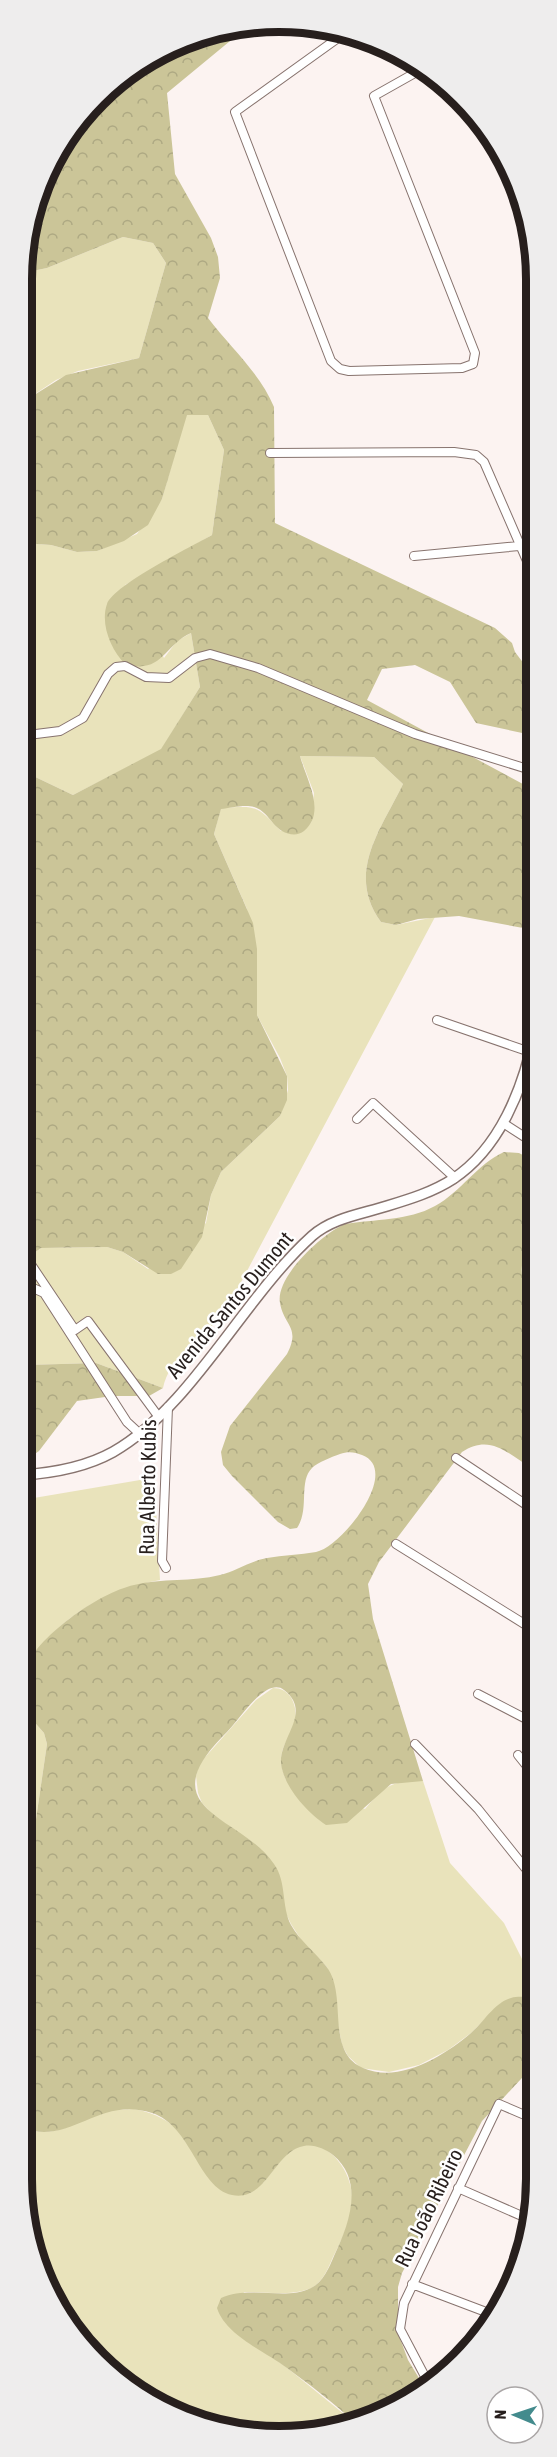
<svg xmlns="http://www.w3.org/2000/svg" width="557" height="2457" font-family="'Asap Condensed',sans-serif">
<style>
.green{fill:#e9e3bb}
.forest{fill:url(#forest-crowns)}
.lines{fill:none;stroke-linecap:round;stroke-linejoin:round}
.minor-casing{stroke:#87736e;stroke-width:10}
.tertiary-casing{stroke:#87736e;stroke-width:12}
.minor{stroke:#fff;stroke-width:8}
.tertiary{stroke:#fff;stroke-width:9}
.labels{text-anchor:middle;stroke-width:5;stroke-linejoin:round;paint-order:stroke}
.street-label{font-size:21px;fill:#271f1d;stroke:#fff}
.rim{fill:none;stroke:#271f1d;stroke-width:8}
</style>
<defs>
<pattern id="forest-crowns" width="20" height="18" patternUnits="userSpaceOnUse" patternTransform="scale(1.5)"><rect width="20" height="18" fill="#cbc598"/><path d="M2 6a3 3 0 1 1 6 0M12 15a3 3 0 1 1 6 0" fill="none" stroke="#aea983"/></pattern>
</defs>
<rect width="100%" height="100%" fill="#fcf3f1"/>
<!-- green -->
<path class="green" d="M123,237L153,243L166,263L139,358L78,371L56,380L23,402V273L47,268Z
M186,414L208,415L224,450L212,535L125,585L164,658L177,641L191,633L200,687L161,750L73,795L29,774L23,752V543L51,545L77,552L97,551L137,534L162,499Z
M300,756L374,757L403,784C382,828 345,873 381,922L396,925L435,917L230,1303C224,1311 218,1319 212,1326C192,1347 170,1358 163,1388L96,1363L26,1365L22,1350V1262L41,1248L107,1247L123,1252L148,1269L206,1223L211,1195L221,1172L280,1116L288,1090L287,1076L280,1058L257,1015L247,909L214,834L221,808C256,806 256,804 281,831L311,823L314,793Z
M140,1480L149,1483L155,1491L160,1580C101,1591 51,1621 22,1675V1500Z
M273,1688C293,1688 299,1710 294,1726C291,1735 284,1743 282,1752C280,1763 282,1770 286,1780L365,1809C384,1786 392,1780 423,1781L450,1863L504,1923L534,1983V1998L501,2003L471,2033L448,2050L419,2065L389,2072L361,2068L348,2056L342,2045L327,1967L302,1941L291,1924L252,1842L214,1816L202,1803L198,1793L196,1776L199,1764L256,1700Z
M22,1708L44,1733L47,1744L29,1867L21,1887Z
M134,2109C180,2118 187,2141 209,2178L263,2183C272,2172 280,2159 291,2151C321,2130 351,2167 352,2196C352,2218 343,2238 333,2257C328,2269 322,2284 309,2289C290,2296 264,2292 244,2292L228,2325L286,2367L355,2423L261,2435L164,2409L85,2349L40,2277L21,2178V2127C51,2140 70,2125 97,2114C109,2109 121,2110 134,2109Z"/>
<!-- forest -->
<path class="forest" d="M247,27L167,93L175,174L211,238L218,257L220,278L208,318C230,347 260,373 274,407L275,523L495,628L512,643L515,652L534,677V728L527,734L476,723L450,682L415,665L382,669L367,700L534,790V930L459,916L418,919L396,925L381,922C345,873 382,828 403,784L374,757L300,756C306,779 327,812 304,831C298,836 289,835 282,831C272,825 266,810 254,807C245,804 230,808 221,809L214,834L253,923L257,949V1015L287,1076V1100L280,1116L221,1172L211,1195L202,1237L181,1269L171,1274H158L123,1252L107,1247L41,1248L22,1262L23,752L29,774L73,795L161,749L200,687L191,633C164,645 162,675 125,664C111,650 100,624 107,604C115,584 191,547 212,535L224,450L208,415H187L162,499L148,525L124,541L97,551L77,552L51,545L23,543V402L66,375L139,358L166,263L153,243L123,237L47,268L23,273V245L56,149L122,74L212,30Z
M534,496V574L523,542Z
M504,1152L519,1153L534,1161C534,1179 536,1200 534,1218C531,1239 508,1277 534,1293V1470C508,1454 491,1433 462,1452L379,1562L368,1584L373,1619L423,1781L391,1784L347,1823L326,1825C308,1813 287,1790 282,1769C274,1741 315,1714 284,1690C279,1686 273,1687 267,1690C250,1700 237,1723 223,1736C149,1811 242,1816 274,1864C287,1882 281,1906 291,1925C300,1941 315,1952 326,1966C349,1995 324,2051 363,2068C399,2084 444,2056 471,2033C484,2022 494,2003 511,1998C518,1996 527,1997 534,1998V2065L482,2121L402,2273L398,2287V2333L408,2360L425,2388L355,2423C334,2403 310,2385 287,2368C265,2351 226,2336 217,2308L221,2298C250,2285 285,2301 311,2288C323,2282 329,2268 334,2256C349,2225 365,2181 333,2155C325,2149 314,2144 304,2146C274,2151 267,2202 232,2195C198,2188 192,2126 152,2113C98,2095 69,2148 21,2127V1887L29,1867L47,1744L44,1733L22,1708C22,1698 19,1682 23,1672C36,1637 98,1593 134,1585C162,1578 192,1582 220,1575C236,1571 250,1561 267,1558C283,1555 300,1555 316,1552C342,1547 402,1470 362,1455C355,1452 348,1451 340,1454C332,1457 318,1462 312,1468C298,1482 310,1509 297,1528L290,1529L278,1522L232,1476L223,1465L221,1452L230,1426L287,1354C301,1327 284,1326 280,1303C275,1277 323,1233 345,1224C374,1219 408,1221 435,1206C461,1192 477,1164 504,1152Z
M22,1350L26,1365L96,1363L163,1388L149,1396H112L77,1401L39,1451L22,1463Z"/>
<g class="lines">
<!-- minor casing -->
<g class="minor-casing">
<path id="minor" d="M345,33L235,112L331,361L340,369L349,371L462,368L473,364L475,353L374,96L422,69
M270,453L454,452L476,455L484,462L534,577
M414,556L519,546
M36,734L60,731L83,718L108,674L116,667L125,666L146,677L169,678L195,658L210,654L258,668L415,734L534,771
M437,1020L530,1052
M357,1119L373,1103L455,1178
M503,1123L534,1143
M22,1251L75,1330L88,1321L158,1416
M22,1283L44,1293L127,1422L140,1434
M456,1458L534,1510
M396,1544L534,1630
M166,1568L162,1561L168,1407
M478,1694L534,1723
M415,1744L478,1809L534,1879
M518,1755L534,1775
M458,2188L531,2220
M412,2284L494,2315
M430,2386L400,2329L404,2303L499,2104L534,2119"/>
</g>
<!-- tertiary casing -->
<g class="tertiary-casing">
<path id="tertiary" d="M22,1475C53,1473 86,1467 113,1452C192,1407 243,1298 312,1236C332,1218 362,1214 387,1206C410,1199 433,1192 453,1179C500,1148 523,1088 534,1036"/>
</g>
<!-- minor -->
<use href="#minor" class="minor"/>
<!-- tertiary -->
<use href="#tertiary" class="tertiary"/>
</g>
<g class="labels">
<!-- street labels -->
<g class="street-label">
<text transform="translate(230 1305) rotate(-50)" y="7">Avenida Santos Dumont</text>
<text transform="translate(148 1487) rotate(-89)" y="7">Rua Alberto Kubis</text>
<text transform="translate(429 2208) rotate(-64)" y="7">Rua João Ribeiro</text>
</g>
</g>
<!-- crop -->
<path d="M0 0H557V2457H0ZM279 32H279A247 247 0 0 1 526 279V2179A247 247 0 0 1 279 2426H279A247 247 0 0 1 32 2179V279A247 247 0 0 1 279 32Z" fill="#eeeded" fill-rule="evenodd"/>
<path class="rim" d="M279 32H279A247 247 0 0 1 526 279V2179A247 247 0 0 1 279 2426H279A247 247 0 0 1 32 2179V279A247 247 0 0 1 279 32Z"/>
<!-- north arrow -->
<g transform="translate(515 2415) rotate(272)"><circle r="28" fill="#ffffff" stroke="#a9a5a5" stroke-width="1.5"/>
<path d="M0-4.5L10 22L0 15L-10 22Z" fill="#438b8d"/>
<text y="-9" font-size="16" font-weight="bold" text-anchor="middle" fill="#271f1d">N</text>
</g>
</svg>
